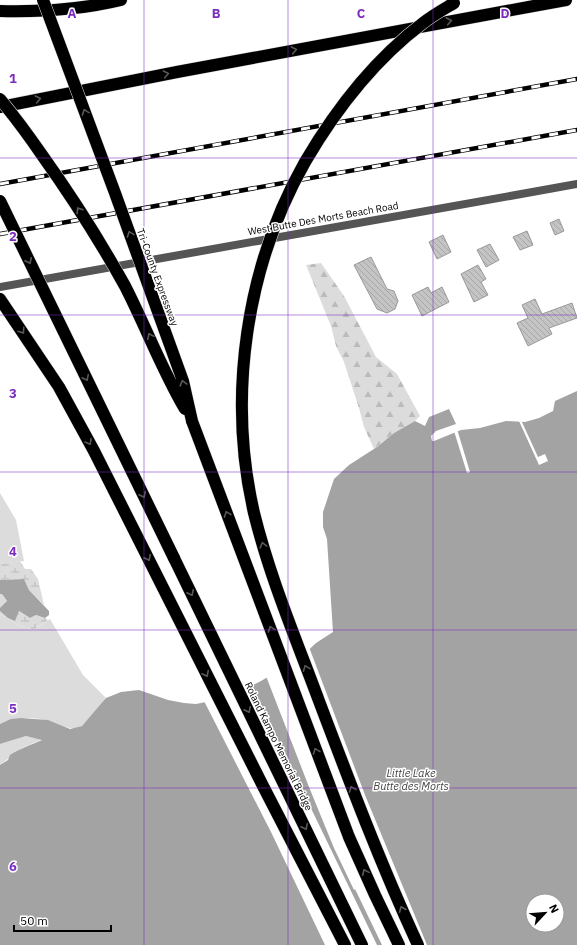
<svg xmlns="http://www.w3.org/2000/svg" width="577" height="945" font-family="'IBM Plex Sans',sans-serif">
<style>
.grass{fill:#dcdcdc}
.forest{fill:url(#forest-firs)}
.wetland{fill:url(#wetland-marsh)}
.water{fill:#a3a3a3;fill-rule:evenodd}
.pier{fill:#fff}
.building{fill:url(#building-back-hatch);stroke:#999}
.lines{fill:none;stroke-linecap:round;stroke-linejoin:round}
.motorway-casing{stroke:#dbdbdb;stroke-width:13}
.tertiary{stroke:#555;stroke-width:8}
.motorway{stroke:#000;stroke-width:12}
.rail-casing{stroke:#000;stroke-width:4.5}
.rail{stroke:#fff;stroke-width:3;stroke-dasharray:9;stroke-linecap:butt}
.motorway-bridge-casing{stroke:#dbdbdb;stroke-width:13;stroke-linecap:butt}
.motorway-bridge{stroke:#000;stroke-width:12}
.oneway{stroke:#595959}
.grid{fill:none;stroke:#7b2cbf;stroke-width:1;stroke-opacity:0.55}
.labels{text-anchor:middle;stroke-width:3;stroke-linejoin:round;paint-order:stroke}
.street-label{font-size:10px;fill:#000;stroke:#fff}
.water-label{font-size:11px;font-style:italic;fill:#444;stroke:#fff}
.grid-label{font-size:13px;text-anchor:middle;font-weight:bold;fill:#7b2cbf;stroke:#fff;stroke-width:3;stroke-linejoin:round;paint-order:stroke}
</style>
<defs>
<pattern id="forest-firs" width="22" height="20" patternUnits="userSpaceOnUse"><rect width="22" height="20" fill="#dcdcdc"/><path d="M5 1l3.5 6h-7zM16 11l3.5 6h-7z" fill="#bbb"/></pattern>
<pattern id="wetland-marsh" width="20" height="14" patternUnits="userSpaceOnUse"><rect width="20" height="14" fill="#dcdcdc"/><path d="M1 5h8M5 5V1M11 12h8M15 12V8" fill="none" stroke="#bbb"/></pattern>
<pattern id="building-back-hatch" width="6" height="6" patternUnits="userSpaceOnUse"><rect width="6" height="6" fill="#c4c4c4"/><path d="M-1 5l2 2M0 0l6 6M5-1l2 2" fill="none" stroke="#a7a7a7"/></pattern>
</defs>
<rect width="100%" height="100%" fill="#fff"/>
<!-- grass -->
<path class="grass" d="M0,493L16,520L24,561L0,564Z
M0,614L14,623L33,630L50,619L83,675L106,698C101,704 87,724 81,726C70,732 60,724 49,721C32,716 16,717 0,724Z
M26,736L43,739L22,748L0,765V744Z"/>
<!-- forest -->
<path class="forest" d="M321,263L344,296L376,357L397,374L420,416L415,421L394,433L374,449L364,427L359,408L344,362L336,346L331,326L306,265Z"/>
<!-- wetland -->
<path class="wetland" d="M20,561L25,569H31L38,579L44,605L29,590L24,579L0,580V564Z
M0,594H2L10,606L30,618L36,615L45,618L48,620L33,630L14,623L0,614Z"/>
<!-- water -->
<path class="water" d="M577,391V945H0V765L8,760L10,755C21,748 31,745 42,740L26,736L0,744V724L11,719L21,718L48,720L70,729L82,726L106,698L121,692L139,690L168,700L184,703L196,704L226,698L261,681L300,658L316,643L333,632L327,539L323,527V512L334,479L349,465L377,447L394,433L415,421L425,426L429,417L449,409L456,424L436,431L431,436L432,441H434L461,430L480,428L506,421L525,422L539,418L553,411L555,401ZM533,901H557V925H533Z
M24,579L29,590L49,611V615L45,618L36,615L30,618L19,611L15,621L8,618L0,611V608L7,601L2,594H0V580Z"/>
<!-- pier -->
<path class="pier" d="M520,420H521L538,457L545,454L548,461L539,465L519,421Z
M457,429L470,472L467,473L454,431Z
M309,647L365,795L427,945H382L355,889L354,890L334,848L309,787L266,676L299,657Z
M251,684L377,945H325L271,832L204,701L225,696Z"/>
<!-- building -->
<path class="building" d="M559,219L564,231L555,235L550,223Z
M527,231L533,245L520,250L513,237Z
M443,235L451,252L437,259L429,242Z
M490,244L499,260L486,267L477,250Z
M371,257L387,289L394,291L398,301L395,309L387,313L377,309L354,265Z
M478,265L486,279L481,282L488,295L474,302L461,274Z
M428,287L431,293L442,287L449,302L422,316L412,295Z
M535,299L542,314L572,303L577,318L549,328L552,334L528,346L517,323L528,318L522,305Z"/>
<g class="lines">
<!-- motorway casing -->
<g class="motorway-casing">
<path id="motorway" d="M0,11C42,12 80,10 121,0
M0,107L177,72L566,0
M0,299L59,387L94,451L263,786L345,945
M192,421L349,837L375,895L399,945
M174,558L362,945"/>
</g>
<!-- tertiary -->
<path class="tertiary" d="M0,287L577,184"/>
<!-- motorway -->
<use href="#motorway" class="motorway"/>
<!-- rail casing -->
<g class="rail-casing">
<path id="rail" d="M0,184L577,79
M0,234L577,130"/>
</g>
<!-- rail -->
<use href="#rail" class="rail"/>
<!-- motorway-bridge casing -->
<g class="motorway-bridge-casing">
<path id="motorway-bridge" d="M43,0L115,193L183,381L192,421
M0,99C15,117 29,136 42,155C72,197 100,241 125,286C146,327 162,370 185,409
M0,201L174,558
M418,945C381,865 350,783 319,701C296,639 270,578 254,513C227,396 246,266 305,162C336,109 374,60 423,23C433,15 444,9 454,3"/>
</g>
<!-- motorway-bridge -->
<use href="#motorway-bridge" class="motorway-bridge"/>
</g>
<!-- one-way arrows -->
<defs><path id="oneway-chevron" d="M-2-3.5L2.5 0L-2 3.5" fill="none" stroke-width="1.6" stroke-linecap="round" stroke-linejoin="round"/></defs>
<g class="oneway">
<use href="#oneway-chevron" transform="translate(449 21) rotate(-11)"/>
<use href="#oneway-chevron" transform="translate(294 50) rotate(-11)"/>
<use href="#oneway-chevron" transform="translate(166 74) rotate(-11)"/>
<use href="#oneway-chevron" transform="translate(38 99) rotate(-11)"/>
<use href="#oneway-chevron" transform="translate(85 112) rotate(-110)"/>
<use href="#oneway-chevron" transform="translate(79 210) rotate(-122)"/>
<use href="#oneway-chevron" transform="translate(130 234) rotate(-110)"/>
<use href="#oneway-chevron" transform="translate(29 261) rotate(64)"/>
<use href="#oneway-chevron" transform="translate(22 331) rotate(56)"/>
<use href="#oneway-chevron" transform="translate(150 336) rotate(-116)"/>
<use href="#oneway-chevron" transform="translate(86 378) rotate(64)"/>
<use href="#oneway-chevron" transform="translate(183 383) rotate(-105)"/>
<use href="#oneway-chevron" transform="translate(89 442) rotate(61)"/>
<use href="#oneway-chevron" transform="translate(143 495) rotate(63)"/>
<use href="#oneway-chevron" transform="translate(227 514) rotate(-111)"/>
<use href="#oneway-chevron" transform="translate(263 545) rotate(-105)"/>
<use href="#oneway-chevron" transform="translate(148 558) rotate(63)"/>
<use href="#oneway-chevron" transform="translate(191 593) rotate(64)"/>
<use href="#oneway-chevron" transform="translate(271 629) rotate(-110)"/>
<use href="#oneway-chevron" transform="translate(306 668) rotate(-111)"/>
<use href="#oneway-chevron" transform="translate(206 674) rotate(63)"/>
<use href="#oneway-chevron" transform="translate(248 710) rotate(64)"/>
<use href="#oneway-chevron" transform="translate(316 751) rotate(-111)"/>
<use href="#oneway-chevron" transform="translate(352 789) rotate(-111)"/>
<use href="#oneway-chevron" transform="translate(305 827) rotate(64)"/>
<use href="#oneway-chevron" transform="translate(365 872) rotate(-114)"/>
<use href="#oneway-chevron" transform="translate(402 909) rotate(-113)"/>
</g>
<!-- grid -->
<path class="grid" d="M144,0V945M288,0V945M433,0V945M0,158H577M0,315H577M0,472H577M0,630H577M0,788H577"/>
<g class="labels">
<!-- street labels -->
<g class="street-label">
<text transform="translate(323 218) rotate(-10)" y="4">West Butte Des Morts Beach Road</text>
<text transform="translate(158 277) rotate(70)" y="4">Tri-County Expressway</text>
<text transform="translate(279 746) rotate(64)" y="4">Roland Kampo Memorial Bridge</text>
</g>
<!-- water labels -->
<g class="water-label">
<text x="411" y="777">Little Lake<tspan x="411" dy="13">Butte des Morts</tspan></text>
</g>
</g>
<g class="grid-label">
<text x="72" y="18">A</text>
<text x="216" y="18">B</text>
<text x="361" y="18">C</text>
<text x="505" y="18">D</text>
<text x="13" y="83">1</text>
<text x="13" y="241">2</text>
<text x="13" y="398">3</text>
<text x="13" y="556">4</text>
<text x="13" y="713">5</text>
<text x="13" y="871">6</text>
</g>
<!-- north arrow -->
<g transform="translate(545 913) rotate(64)"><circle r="19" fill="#ffffff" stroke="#999999"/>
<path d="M0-3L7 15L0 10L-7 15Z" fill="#000000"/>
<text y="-6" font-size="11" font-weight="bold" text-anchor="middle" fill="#000000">N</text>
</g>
<!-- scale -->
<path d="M14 925v6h97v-6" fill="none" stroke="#000000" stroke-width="2"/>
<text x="20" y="925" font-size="12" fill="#000000" stroke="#ffffff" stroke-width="3" paint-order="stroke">50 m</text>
</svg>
